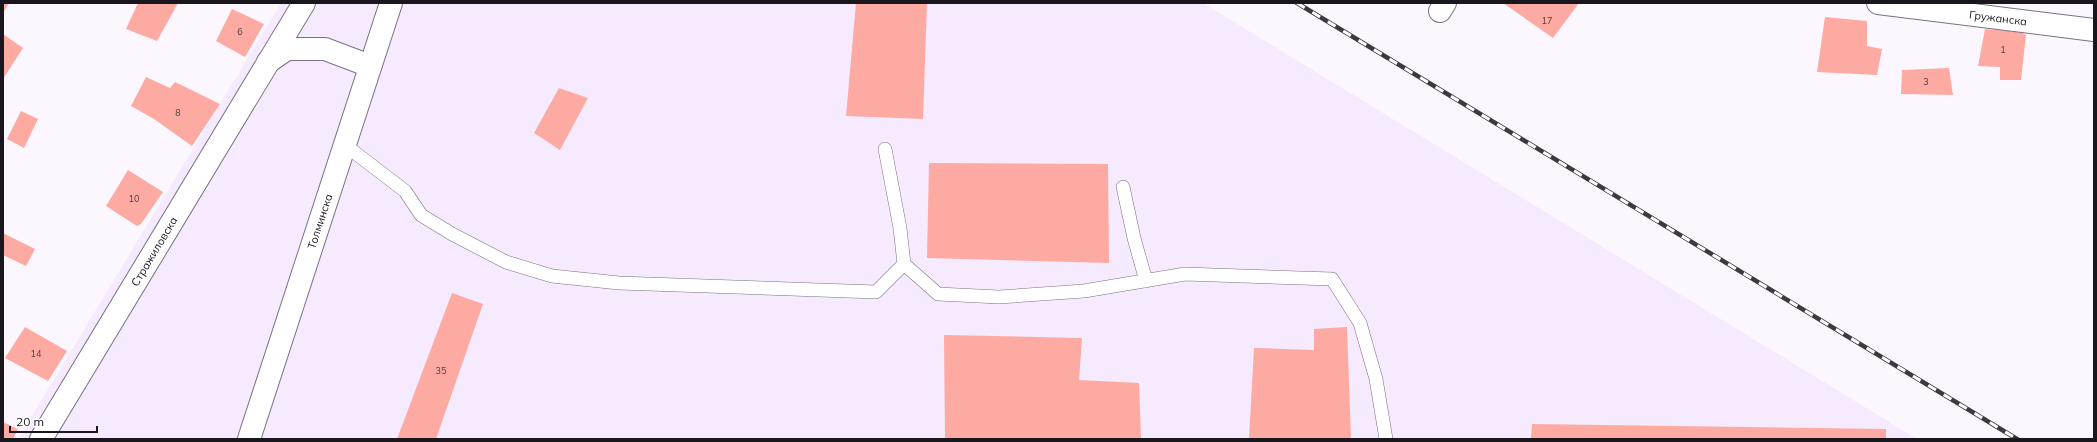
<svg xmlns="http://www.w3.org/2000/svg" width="2097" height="442" font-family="Mulish,sans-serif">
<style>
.built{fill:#f6eafe}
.building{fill:#fdaaa3}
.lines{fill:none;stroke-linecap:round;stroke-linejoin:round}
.service-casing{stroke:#7b7181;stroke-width:14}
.minor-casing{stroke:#7b7181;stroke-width:24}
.service{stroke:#fff;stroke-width:13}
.minor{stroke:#fff;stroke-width:22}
.rail-casing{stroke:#3d3940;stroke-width:4.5}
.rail{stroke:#fff;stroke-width:3;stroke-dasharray:9;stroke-linecap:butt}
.labels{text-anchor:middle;stroke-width:4;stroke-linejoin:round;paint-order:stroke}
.number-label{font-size:9px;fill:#533b3e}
.street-label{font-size:11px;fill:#1a161d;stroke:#fff}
</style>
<rect width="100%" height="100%" fill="#fcf7ff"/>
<!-- built -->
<path class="built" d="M281,3H1203L1917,439H18Z"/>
<!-- building -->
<path class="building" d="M3,3H9L3,13Z
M138,3H178L157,41L126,29Z
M856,3H927L923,119L846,116Z
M1503,3H1579L1553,38Z
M232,9L264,24L245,57L216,41Z
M1825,17L1867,21V46L1882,49L1877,75L1817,72Z
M1985,29L2021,32L2026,35L2021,80H2000V67L1978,66Z
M3,34L23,48L3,79Z
M1949,68L1953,95L1901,94L1902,70Z
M146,77L170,88L175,82L220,104L192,146L154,119L131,106Z
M559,88L588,98L560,150L534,133Z
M21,111L38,119L24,148L7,139Z
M929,163L1108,164L1109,263L927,258Z
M128,170L163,192L141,224L137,226L106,206Z
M3,233L35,249L26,266L3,255Z
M452,293L483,304L436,439H397Z
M25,327L67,351L48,381L5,358Z
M1347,327L1351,439H1249L1254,348L1314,350V329Z
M944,335L1082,338L1079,380L1139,383L1141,439H945Z
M3,422L18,429L13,439H3Z
M1532,424L1886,429V439H1531Z"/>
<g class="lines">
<!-- service casing -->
<g class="service-casing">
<path id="service" d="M345,145L405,191L421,215L452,234L506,262L552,276L619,283L876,292L904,264
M885,149L900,228L904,264L938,294L999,297L1084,291L1185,274L1332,279L1360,323L1376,379L1386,439
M1123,187L1134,238L1146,281"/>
</g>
<!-- minor casing -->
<g class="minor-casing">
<g id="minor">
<path id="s1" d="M1878,3L2094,30"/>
<path d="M1440,11L1445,3"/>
<path d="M268,62L287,49H325L370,66"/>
<path id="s2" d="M41,439L304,3"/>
<path id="s3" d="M249,439L391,3"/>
</g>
</g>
<!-- service -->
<use href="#service" class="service"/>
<!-- minor -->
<use href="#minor" class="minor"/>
<!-- rail casing -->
<g class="rail-casing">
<path id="rail" d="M1297,3L2017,439"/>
</g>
<!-- rail -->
<use href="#rail" class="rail"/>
</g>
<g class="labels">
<!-- number labels -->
<g class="number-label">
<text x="1547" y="24">17</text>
<text x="240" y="35">6</text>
<text x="2003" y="53">1</text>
<text x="1926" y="85">3</text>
<text x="178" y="116">8</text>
<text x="134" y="202">10</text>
<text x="36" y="357">14</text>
<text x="441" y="374">35</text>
</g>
<!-- street labels -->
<g class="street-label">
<text dy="4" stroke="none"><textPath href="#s1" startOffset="121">Гружанска</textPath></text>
<text dy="4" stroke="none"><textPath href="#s3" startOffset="229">Толминска</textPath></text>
<text dy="4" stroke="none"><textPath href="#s2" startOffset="219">Стражиловска</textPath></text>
</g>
</g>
<!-- border -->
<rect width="2097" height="442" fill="none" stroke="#1a161d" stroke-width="8"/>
<!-- scale -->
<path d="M10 426v6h87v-6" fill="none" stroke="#1a161d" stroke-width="2"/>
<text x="16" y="426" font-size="12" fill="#1a161d" stroke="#ffffff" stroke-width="3" paint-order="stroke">20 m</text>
</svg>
